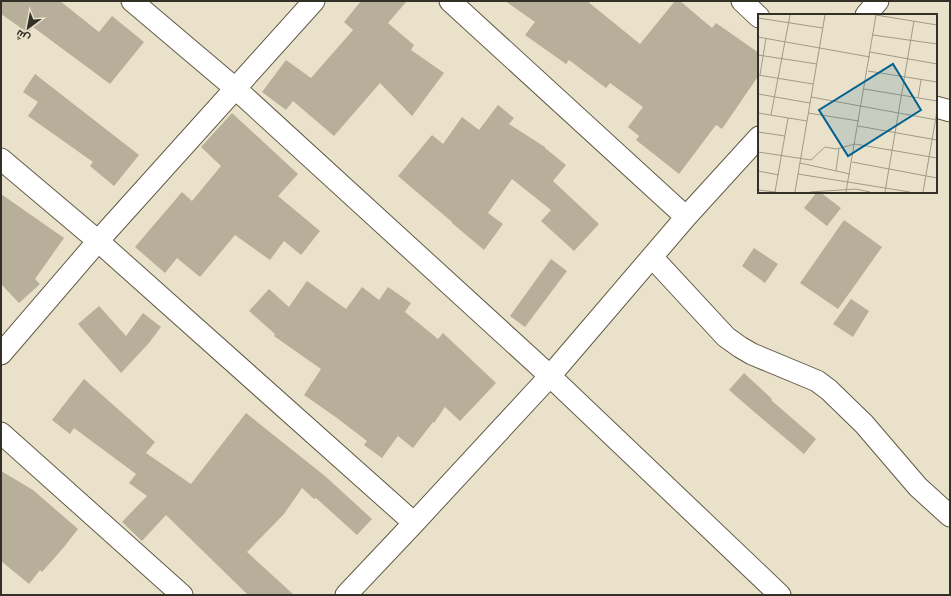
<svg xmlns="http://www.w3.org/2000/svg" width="951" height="596" font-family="Signika,Cairo,sans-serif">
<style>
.building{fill:#b7af99}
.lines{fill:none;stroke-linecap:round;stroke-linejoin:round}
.minor-casing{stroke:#635b47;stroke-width:23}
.minor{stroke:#fff;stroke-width:21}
.inset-road{fill:none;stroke:#a19a89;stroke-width:1}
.view{fill:#006090;fill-opacity:0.15;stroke:#006090;stroke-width:2}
.inset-edge{fill:none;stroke:#333027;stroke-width:2}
</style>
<rect width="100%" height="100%" fill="#eae1ca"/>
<!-- building -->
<path class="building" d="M1,1H60L99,32L112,16L144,42L110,84L33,27L28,33L1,14Z
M361,1H407L388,23L414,45L411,50L444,73L412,116L380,83L334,136L293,101L286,110L262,92L286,60L311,78L353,30L344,22Z
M505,1H587L640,44L675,1H680L712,28L716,23L759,53V75L722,129L716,125L679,174L636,140L639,136L628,127L643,107L610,83L606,88L569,60L566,64L525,35L535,22Z
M35,74L139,155L114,186L90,166L93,162L28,116L38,102L23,92Z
M498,105L514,118L509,124L545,147V148L566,165L553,181L599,224L574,251L541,221L551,210L512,179L488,213L503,224L484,250L452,223V222L398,176L432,135L443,144L462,117L479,130Z
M232,113L298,174L278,196L320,231L301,255L284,241L270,260L235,235L200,277L177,258L165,273L135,247L182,192L192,201L221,166L201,147Z
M817,192H820L841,208L827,226L804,208Z
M1,194L64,238L35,279L40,284L19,303L1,284Z
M844,220L882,247L838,309L800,283Z
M754,248L778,264L765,283L742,266Z
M551,259L567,271L525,327L510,316Z
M307,281L346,309L362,287L379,300L388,287L411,303L405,312L438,339L443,333L496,383L460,421L445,407L434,423L433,422L413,448L398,436L382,458L364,445L367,441L337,418L304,395L321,369L274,336L275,334L249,311L269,289L289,307Z
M851,299L869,311L853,337L833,324Z
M99,306L126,336L143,313L161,327L149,343L121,373L78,324Z
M744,373L772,399L771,400L816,439L804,454L752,410L729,390Z
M84,379L155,442L146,453L191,484L246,413L325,476L372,519L357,535L316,498L314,499L302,488L284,514L247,552L294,595H248L166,515L142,541L122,522L147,496L129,483L136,474L74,428L70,434L52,420Z
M1,471L33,490L78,529L64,547L42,572L40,570L29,584L1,561Z"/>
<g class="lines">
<!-- minor casing -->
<g class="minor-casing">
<path id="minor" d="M132,1L236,89L550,376L780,595
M450,1L686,217
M742,1L759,17
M866,15L878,1
M936,107L950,111
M1,159L98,241L414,523
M652,257L726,337L740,347L752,354L817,381L829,390L864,424L918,487L950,516
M1,354L98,241L314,1
M1,433L182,595
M346,595L414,523L550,376L686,217L759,137"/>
</g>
<!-- minor -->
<use href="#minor" class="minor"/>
</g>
<!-- overview -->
<g transform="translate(758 14)">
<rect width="179" height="179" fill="#eae1ca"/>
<path class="inset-road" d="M118,1L179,11M0,4L65,14M115,21L179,30M0,23L112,43M112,38L179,50M0,41L59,50M110,57L179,68M0,61L55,70M2,61L8,24M106,75L179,87M0,80L52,89M53,83L179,106M160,84L163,66M0,99L49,107M50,99L101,107M13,101L32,1M100,112L179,126M0,118L27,122M0,138L53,146L67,133L78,135L97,130L179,144M94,148L179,164M42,149L92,160M0,157L21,161M78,157L81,134M40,160L152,178M0,176L18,178M17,178L30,104M37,178L67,1M52,178L98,175L112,178M88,178L118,1M127,178L156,7M165,178L179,97"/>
<path class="view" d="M135,50L163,96L90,142L61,96Z"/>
<rect width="179" height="179" class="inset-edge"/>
</g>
<!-- border -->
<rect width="951" height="596" fill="none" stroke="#333027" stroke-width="4"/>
<!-- north arrow -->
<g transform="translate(28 28) rotate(212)" stroke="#eae1ca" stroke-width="3" paint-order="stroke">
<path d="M0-3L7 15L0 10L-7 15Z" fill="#333027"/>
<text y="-6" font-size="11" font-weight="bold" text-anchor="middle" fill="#333027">ش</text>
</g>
</svg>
